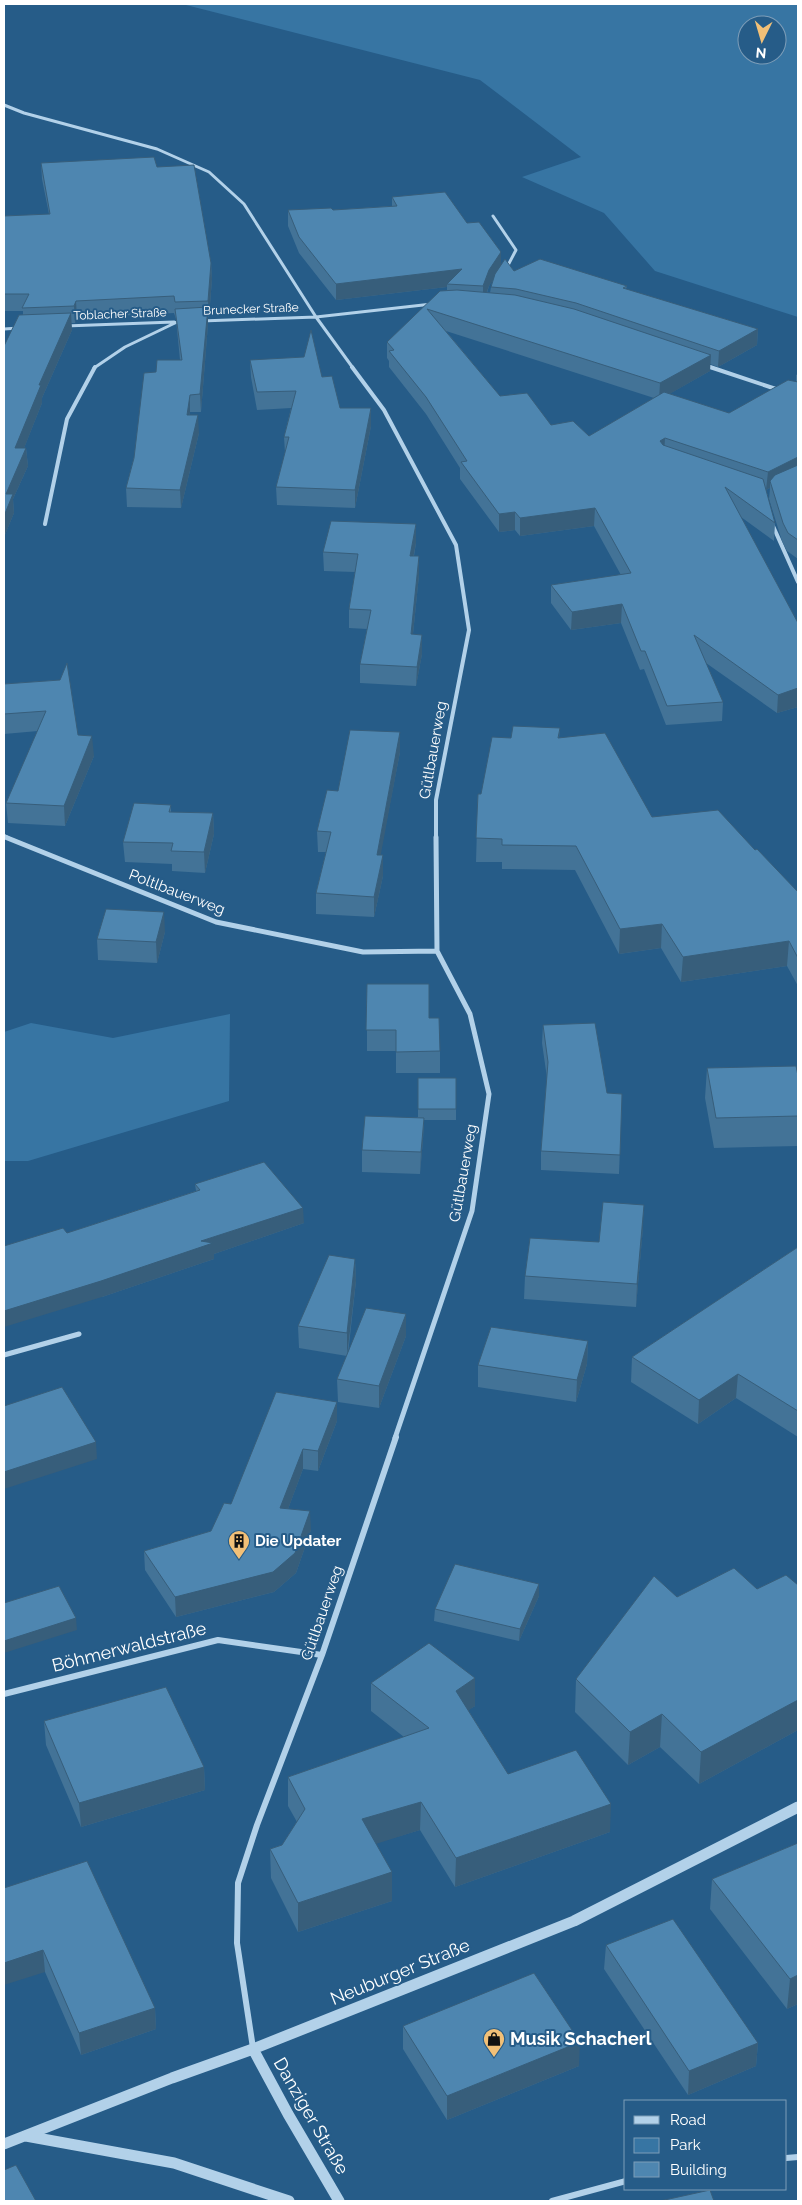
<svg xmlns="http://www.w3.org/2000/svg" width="802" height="2205" font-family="Raleway,sans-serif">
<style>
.green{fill:#3775a3;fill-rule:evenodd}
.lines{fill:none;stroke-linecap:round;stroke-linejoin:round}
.minor-far3{stroke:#b2d1e9;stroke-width:3}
.minor-far2{stroke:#b2d1e9;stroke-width:4}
.minor-far1{stroke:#b2d1e9;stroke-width:5}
.minor{stroke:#b2d1e9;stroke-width:6}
.tertiary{stroke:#b2d1e9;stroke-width:11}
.wall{fill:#437397;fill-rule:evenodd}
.shaded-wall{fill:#375e7b}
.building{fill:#4e86b0;stroke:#375e7b}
.labels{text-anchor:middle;stroke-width:4;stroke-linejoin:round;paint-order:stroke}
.far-street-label{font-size:12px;fill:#fff;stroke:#265c88}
.street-label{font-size:15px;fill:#fff;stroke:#265c88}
.poi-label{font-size:15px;font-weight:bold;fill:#fff;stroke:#265c88;text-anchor:start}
.near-street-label{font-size:18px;fill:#fff;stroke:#265c88}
.near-poi-label{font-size:18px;font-weight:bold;fill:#fff;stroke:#265c88;text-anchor:start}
</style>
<rect width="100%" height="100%" fill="#265c88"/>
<!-- green -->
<path class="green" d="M182,4H798V317L655,271L604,213L522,177L581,157L480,80ZM747,25H777V55H747Z
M230,1014L229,1101L28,1161H4V1032L31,1023L113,1038Z"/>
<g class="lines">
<!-- minor-far3 -->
<path class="minor-far3" d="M4,105L24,113L157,149L209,172L244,204L316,317L353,368
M493,216L516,250L506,269
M201,321L316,317L432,304
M65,326L174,322
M4,329L19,328
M704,365L713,368
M94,368L125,347L177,322H183"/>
<!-- minor-far2 -->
<path class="minor-far2" d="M352,367L384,410L456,545L469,630L436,800V838
M710,367L779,390
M45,524L67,419L95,367
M773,526L798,582
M4,836L8,838"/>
<!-- minor-far1 -->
<path class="minor-far1" d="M5,837L216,922L363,952L437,951
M4,1355L79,1334
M395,1438L472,1211L489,1094L470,1014L437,951L436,837"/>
<!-- minor -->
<path class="minor" d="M4,1694L218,1640L322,1655
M253,2048L237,1943L238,1883L257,1825L322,1655L396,1437
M786,2158L798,2157
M552,2201L626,2181"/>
<!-- tertiary -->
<path class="tertiary" d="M253,2049L288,2114L339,2201
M26,2136L174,2163L289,2201
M4,2144L172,2078L253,2049L574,1921L798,1807"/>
</g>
<!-- wall -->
<path class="wall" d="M41,163L157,167L211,263L212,279L209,317H208V324L201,412H190V415L199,433L181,508L127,507L126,488L156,372L180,360L176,319L174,313L77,318L75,323H71L72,330L42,398V403L24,448H26L28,466L13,499L14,513L4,537V346L23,315V311H4V216L49,214L42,179Z
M392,197L467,223L501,252V266L514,271L627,286L626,289L758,329L757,345L718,367L710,364V371L669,394L729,413L796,382V375L798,374V559L787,551L782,541L769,499L770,488L766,490L775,523L774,541L741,517L798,623V707L777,713L706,663L723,702L722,721L666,725L644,669L640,670L621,623L571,630L551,603V585L621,575L594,526L520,536L515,530L499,532L460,479V468L426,414L389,367V361L387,358V342L447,290V287L336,300L299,253L288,226V210H333L392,206ZM493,279L491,287L490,293H487L489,286ZM446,331L654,398L589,436L551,425L500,396Z
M250,360L322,377L340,408H371V426L355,508L277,505L276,487L285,453L284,437L291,408L257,410L251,377Z
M416,524V543L414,556H419V575L413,634L422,635V654L416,686L360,683V664L367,629L349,628V609L355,572L324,571L323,552Z
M60,680L78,735L94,756L65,826L8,823L6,803L38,731L4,734V684Z
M560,728L559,738L652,817L755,850L798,892V986L787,966L681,982L661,948L619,954L575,870L502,869V862H476L478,794H481Z
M400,752L380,855L383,876L374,917L316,914V893L326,852H318L317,831L338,791Z
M171,805V812L213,813L214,834L205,873L172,871V864L125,862L123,842Z
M165,932L157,963L98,960L97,939Z
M367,984L429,1018L440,1051V1073H396V1051H367Z
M543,1025L607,1093L622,1094L619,1174L541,1170V1151L547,1078L542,1043Z
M707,1068L798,1076V1146L714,1148L705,1098Z
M418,1078H456V1120H424L423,1139L420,1174L362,1172V1150L418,1117Z
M195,1184L304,1223L214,1254V1259L102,1297L67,1233L196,1191Z
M643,1227L636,1307L524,1299L525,1276L599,1242Z
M798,1247V1437L736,1398L698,1424L631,1382L632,1357Z
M355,1259L356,1281L348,1354L406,1314V1336L379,1408L338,1402L337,1379L347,1356L299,1348L298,1326Z
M588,1341L587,1364L576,1402L478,1387V1365Z
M337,1402V1421L318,1471L303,1469L288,1509L311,1530L296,1573L274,1592L176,1617L145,1570L144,1551L211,1531L231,1504Z
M539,1584V1596L519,1641L434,1621L435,1609Z
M798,1585V1730L699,1784L660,1747L628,1765L575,1712L576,1679L677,1597Z
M475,1678V1706L468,1710L508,1774L610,1832L455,1887L420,1830L376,1843L392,1901L298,1932L271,1878L270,1849L282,1845L297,1822L288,1806V1777L404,1737L371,1711V1683Z
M44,1721L204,1767L205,1790L81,1827L46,1745Z
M798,1842V2004L787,2009L710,1909L712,1879L798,1843Z
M4,1888L155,2008L156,2029L81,2055L45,1972Z
M606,1945L758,2043L756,2066L688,2095L604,1969Z
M403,2026L579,2066L447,2120L403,2049Z"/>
<!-- shaded-wall -->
<path class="shaded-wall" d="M501,252V268L489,286L483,302V286L489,270Z
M211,263L212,279L209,317L208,301Z
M462,269L447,284V287L336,300V284Z
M76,301L77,318L75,323L74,306Z
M208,307V324L201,412L200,394Z
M71,313L72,330L42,398V403L17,466L15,448L39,385Z
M758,329L757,345L718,367L719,351Z
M711,355L710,371L659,400L660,383Z
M190,395V412L188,433L187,415Z
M371,408V426L355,508V490Z
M198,415L199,433L181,508L180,490Z
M665,438L664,455L660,441Z
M26,448L28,466L13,499L14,513L4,537V516L6,494Z
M798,457L796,475L770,481V488L766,490L768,472Z
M595,508L594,526L520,536V518Z
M515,512V530L499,532V514Z
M416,524V543L410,574V556Z
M419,556V575L411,653V634Z
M622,604L621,623L571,630L572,612Z
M422,635V654L416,686L417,667Z
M798,688V707L777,713L778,695Z
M400,732V752L377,875V855Z
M92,736L94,756L65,826L64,806Z
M213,813L214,834L205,873L204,852Z
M383,855V876L374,917V897Z
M164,912L165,932L157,963L156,942Z
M662,924L661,948L619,954L620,929Z
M789,941L787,966L681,982L683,957Z
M424,1118L423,1139L420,1174L421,1152Z
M644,1205L643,1227L636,1307L637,1284Z
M303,1208L304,1223L214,1254V1259L102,1297L4,1327V1311L201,1241Z
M355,1259L356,1281L347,1356V1333Z
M406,1314V1336L379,1408V1386Z
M588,1341L587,1364L576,1402L577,1380Z
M738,1374L736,1398L698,1424L699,1400Z
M337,1402V1421L318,1471V1451Z
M96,1442L97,1459L4,1489V1472Z
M303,1449V1469L281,1528L280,1508Z
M310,1511L311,1530L296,1573L274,1592L176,1617L175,1597Z
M539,1584V1596L519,1641L520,1629Z
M76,1618L77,1630L4,1653V1641Z
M475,1678V1706L456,1719V1691Z
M798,1700V1730L699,1784L701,1752Z
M662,1714L660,1747L628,1765L630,1732Z
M204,1767L205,1790L81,1827L79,1803Z
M421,1802L420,1830L363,1848L362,1819Z
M611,1804L610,1832L455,1887L456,1858Z
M392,1872V1901L298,1932V1903Z
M43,1950L45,1972L4,1985V1963Z
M798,1975V2004L787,2009L790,1979Z
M155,2008L156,2029L81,2055L79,2033Z
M580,2042L579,2066L447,2120V2096Z
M758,2043L756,2066L688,2095L689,2071Z"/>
<!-- building -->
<path class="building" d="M154,157L157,167L194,165L211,263L208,301L175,302L174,296L76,301L74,306L22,308L29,294H4V216L50,214L41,163Z
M445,192L467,223L479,222L501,252L489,270L483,286L447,284L462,269L336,284L299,237L288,210L331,208L333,210L397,206L392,197Z
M505,259L514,271L540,259L627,286L623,288L758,329L719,351L576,303L516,289L491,287L495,274Z
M457,290L515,295L574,309L711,355L660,383L427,309L500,396L527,393L551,425L573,421L589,436L664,392L729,413L788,380L798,382V457L768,472L665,438L660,441L663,445L763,479L775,523L725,487L798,623V688L778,695L694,635L723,702L667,706L645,651H641L622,604L572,612L551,585L631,573L595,508L520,518L515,512L499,514L461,462L467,461L426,397L389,351L394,350L387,342L440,291Z
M208,307L200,394L190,395L187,415H198L180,490L126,488L134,458L144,373L156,372L157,360H182L175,309Z
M71,313L39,385H41L15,448H26L6,494H13L4,516V346L19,315Z
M311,330L322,377L332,376L340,408H371L355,490L276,487L289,437H284L296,391L257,392L250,360L304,357Z
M798,465V540L788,533L783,523L770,481L775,475Z
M331,521L416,524L410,556H419L411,634L422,635L417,667L360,664L371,610L349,609L358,554L323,552Z
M67,663L78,735L92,736L64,806L6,803L46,711L4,714V684L60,680Z
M513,726L560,728L558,738L605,733L652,817L718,810L755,850L757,849L798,892V958L789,941L683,957L662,924L620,929L576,846L502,845V839L476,838L478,794H481L492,737L511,738Z
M350,730L400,732L377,855H383L374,897L316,893L331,832L317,831L327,790L338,791Z
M134,803L171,805L169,812L213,813L204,852L171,851L173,843L123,842Z
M106,909L164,912L156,942L97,939Z
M367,984H429V1018H439L440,1051L396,1052V1030H366Z
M595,1023L607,1093L622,1094L620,1155L541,1151L548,1062L543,1025Z
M796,1066L798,1076V1116L716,1118L707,1068Z
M418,1078H456V1109H418Z
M365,1116L424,1118L421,1152L362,1150Z
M264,1162L303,1208L201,1241L213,1243L101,1281L4,1311V1246L63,1228L67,1233L200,1190L195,1184Z
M603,1202L644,1205L637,1284L525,1276L530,1238L599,1242Z
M798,1247V1411L738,1374L699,1400L632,1357Z
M329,1255L355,1259L347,1333L298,1326Z
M366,1308L406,1314L379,1386L337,1379Z
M491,1327L588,1341L577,1380L478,1365Z
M62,1387L96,1442L4,1472V1406Z
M276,1392L337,1402L318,1451L303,1449L280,1508L310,1511L295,1553L273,1572L175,1597L144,1551L211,1531L224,1503L231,1504Z
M455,1564L539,1584L520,1629L435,1609Z
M734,1568L757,1589L786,1575L798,1585V1630L797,1631L798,1632V1700L701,1752L662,1714L630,1732L576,1679L654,1576L677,1597Z
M59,1586L76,1618L4,1641V1603Z
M429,1643L475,1678L456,1691L508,1774L576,1750L611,1804L456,1858L421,1802L362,1819L392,1872L298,1903L270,1849L282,1845L305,1809L288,1777L429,1728L371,1683Z
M166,1687L204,1767L79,1803L44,1721Z
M798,1843V1975L790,1979L712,1879Z
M87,1861L155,2008L79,2033L43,1950L4,1963V1888Z
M673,1919L758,2043L689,2071L606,1945Z
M534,1973L580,2042L447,2096L403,2026Z
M16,2165L36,2201H4V2170Z
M710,2190L714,2201H660Z"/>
<!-- icons -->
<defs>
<g id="building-pin" transform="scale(1.125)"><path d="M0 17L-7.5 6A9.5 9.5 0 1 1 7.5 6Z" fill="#f2c077" stroke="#265c88"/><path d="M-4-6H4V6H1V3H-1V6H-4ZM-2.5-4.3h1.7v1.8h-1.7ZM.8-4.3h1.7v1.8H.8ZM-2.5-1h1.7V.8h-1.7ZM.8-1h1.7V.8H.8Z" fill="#111"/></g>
<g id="shop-pin" transform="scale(1.125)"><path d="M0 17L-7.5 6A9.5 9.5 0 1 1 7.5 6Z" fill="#f2c077" stroke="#265c88"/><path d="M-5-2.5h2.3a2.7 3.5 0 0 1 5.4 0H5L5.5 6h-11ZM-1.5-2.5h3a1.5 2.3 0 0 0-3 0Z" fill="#111"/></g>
</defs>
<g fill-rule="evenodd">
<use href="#building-pin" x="239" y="1541"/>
<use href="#shop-pin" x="494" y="2039"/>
</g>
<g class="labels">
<!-- far-street labels -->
<g class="far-street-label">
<text transform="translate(251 309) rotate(-2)" y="4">Brunecker Straße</text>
<text transform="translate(120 314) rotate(-2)" y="4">Toblacher Straße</text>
</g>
<!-- street labels -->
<g class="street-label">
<text transform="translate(433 750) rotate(-80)" y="5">Gütlbauerweg</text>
<text transform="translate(177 892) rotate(21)" y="5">Poltlbauerweg</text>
<text transform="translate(463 1173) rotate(-80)" y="5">Gütlbauerweg</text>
<text transform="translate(322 1613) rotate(-71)" y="5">Gütlbauerweg</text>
</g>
<!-- poi labels -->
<g class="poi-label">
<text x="255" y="1546">Die Updater</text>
</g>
<!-- near-street labels -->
<g class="near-street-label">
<text transform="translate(129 1647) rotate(-14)" y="6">Böhmerwaldstraße</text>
<text transform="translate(400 1972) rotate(-22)" y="6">Neuburger Straße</text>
<text transform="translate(311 2116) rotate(60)" y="6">Danziger Straße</text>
</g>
<!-- near-poi labels -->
<g class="near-poi-label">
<text x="510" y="2045">Musik Schacherl</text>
</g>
</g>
<!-- border -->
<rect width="802" height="2205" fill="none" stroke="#ffffff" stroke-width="10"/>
<!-- legend -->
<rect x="624" y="2100" width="162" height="90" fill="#265c88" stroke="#7d9db8"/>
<rect x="634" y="2116" width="25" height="8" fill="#b2d1e9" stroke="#7d9db8"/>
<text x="670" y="2125" font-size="15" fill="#ffffff">Road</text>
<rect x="634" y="2138" width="25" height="15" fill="#3775a3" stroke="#7d9db8"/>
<text x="670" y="2150" font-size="15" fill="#ffffff">Park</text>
<rect x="634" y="2162" width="25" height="15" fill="#4e86b0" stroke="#7d9db8"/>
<text x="670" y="2175" font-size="15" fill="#ffffff">Building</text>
<!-- north arrow -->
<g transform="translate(762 40) rotate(185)"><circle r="24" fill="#265c88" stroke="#7d9db8"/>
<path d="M0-4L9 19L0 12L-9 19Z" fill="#f2c077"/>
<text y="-8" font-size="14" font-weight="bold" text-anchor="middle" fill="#ffffff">N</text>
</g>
</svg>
